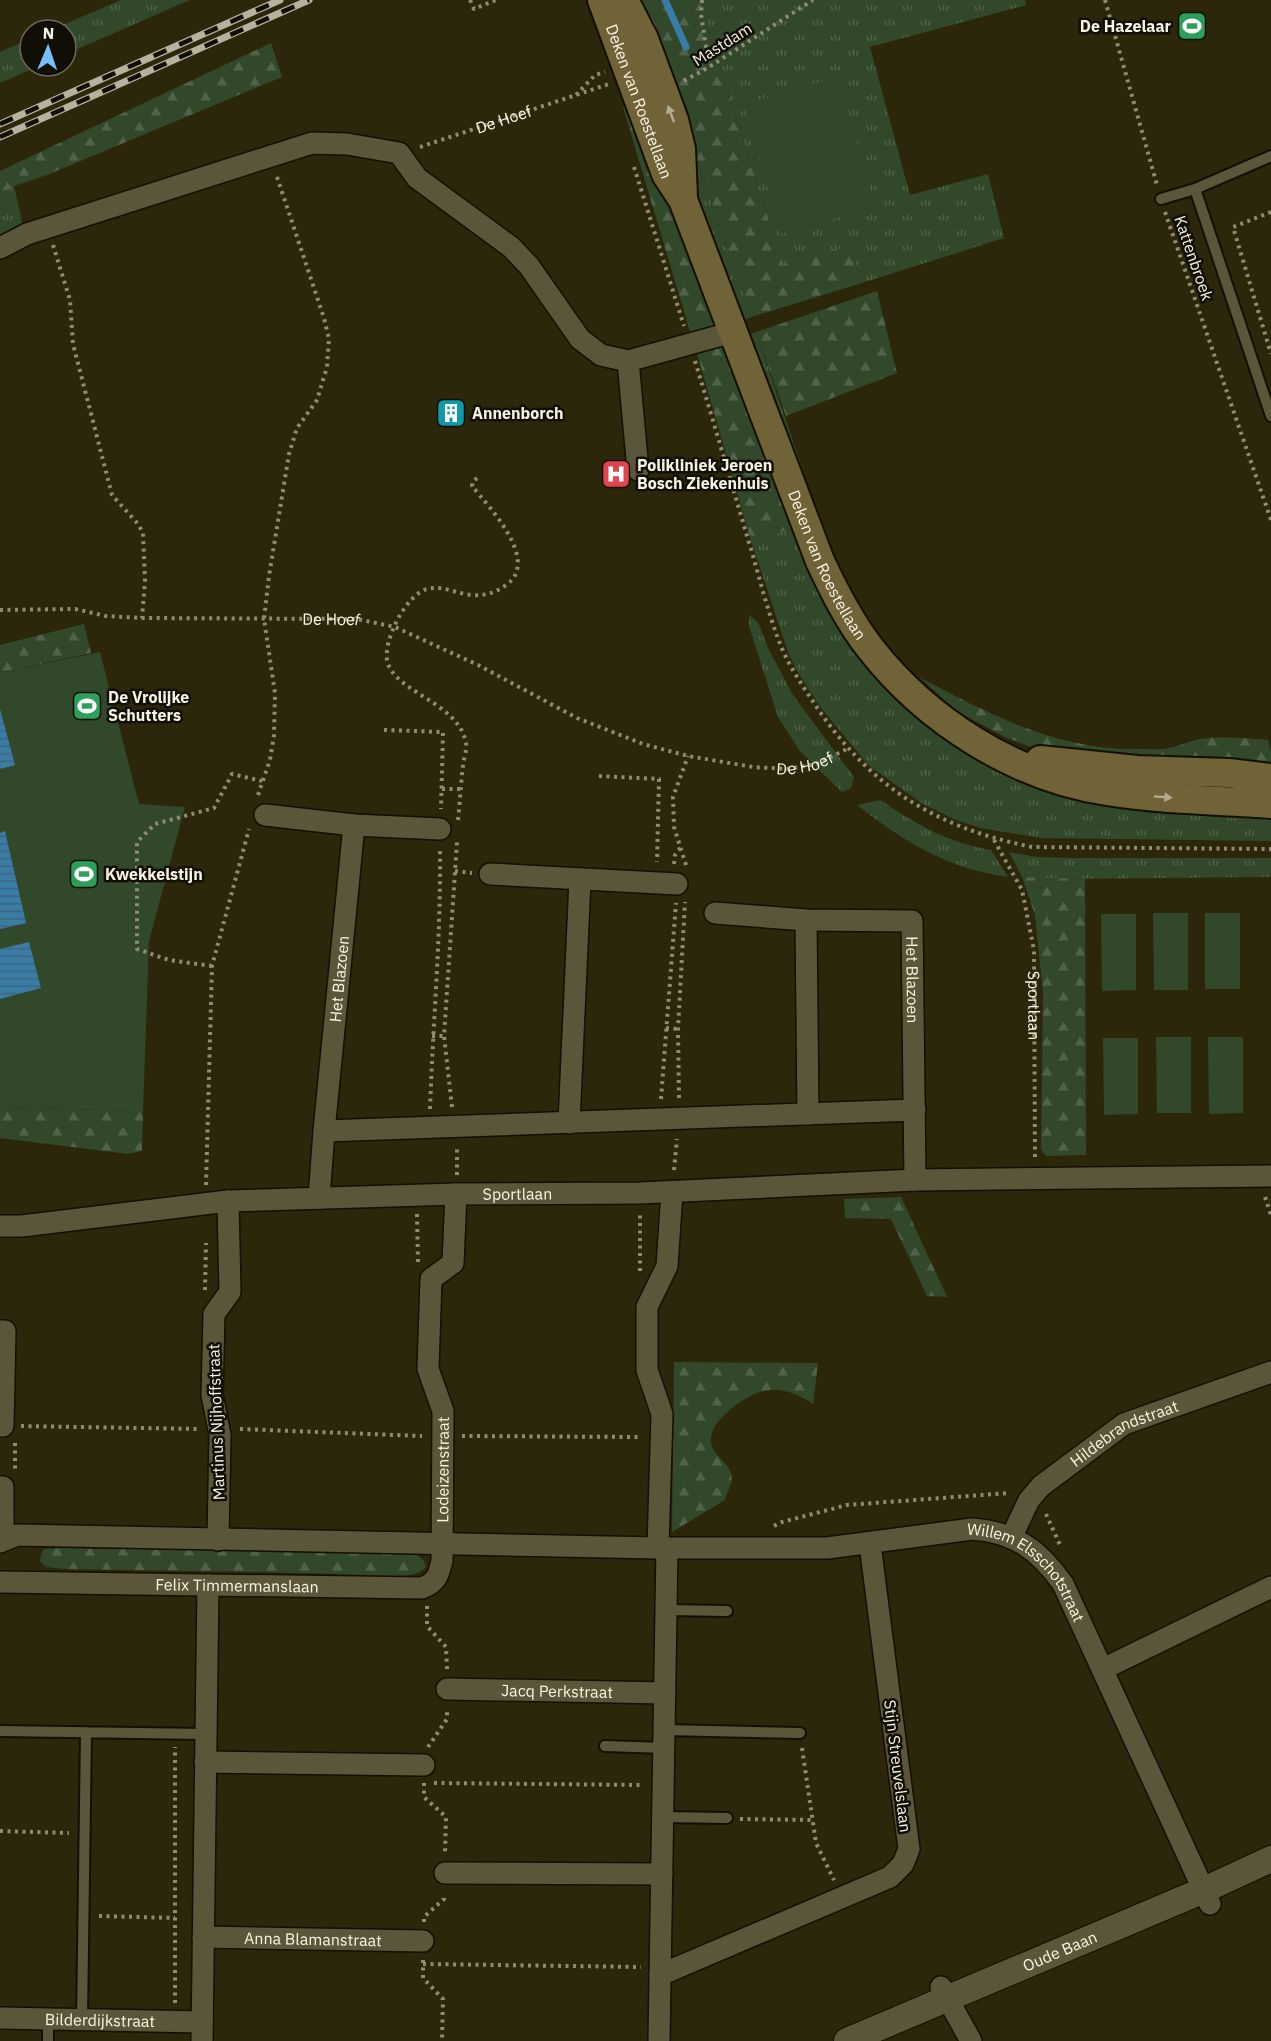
<svg xmlns="http://www.w3.org/2000/svg" width="1271" height="2041" viewBox="0 0 1271 2041" font-family="'IBM Plex Sans',sans-serif">
<style>
.grass{fill:url(#grass-tufts)}
.forest{fill:url(#forest-firs)}
.pitch{fill:#31482b}
.water{fill:url(#water-rules)}
.lines{fill:none;stroke-linecap:round;stroke-linejoin:round}
.stream{stroke:#397ca5;stroke-width:7}
.service-casing{stroke:#140f00;stroke-width:14}
.minor-casing{stroke:#140f00;stroke-width:24}
.tertiary-casing{stroke:#140f00;stroke-width:28}
.secondary-casing{stroke:#140f00;stroke-width:32}
.path{stroke:#908b75;stroke-width:4;stroke-dasharray:3 4.5;stroke-linecap:butt}
.service{stroke:#5b563a;stroke-width:10}
.minor{stroke:#5b563a;stroke-width:21}
.tertiary{stroke:#5b563a;stroke-width:26}
.secondary{stroke:#716338;stroke-width:28}
.rail-casing{stroke:#b6b29e;stroke-width:7}
.rail{stroke:#110f05;stroke-width:4.5;stroke-dasharray:14;stroke-linecap:butt}
.oneway{fill:#b4ac8e}
.labels{text-anchor:middle;dominant-baseline:central;stroke-width:5;stroke-linejoin:round;paint-order:stroke}
.poi-label{font-size:16px;font-weight:bold;fill:#f7f4e3;stroke:#110f05;text-anchor:start}
.street-label{font-size:16px;fill:#f7f4e3;stroke:#110f05}
</style>
<defs>
<pattern id="grass-tufts" width="24" height="20" patternUnits="userSpaceOnUse" patternTransform="scale(1.5)"><rect width="24" height="20" fill="#31482b"/><path d="M3 7l-1-3M5 7V3M7 7l1-3M15 17l-1-3M17 17v-4M19 17l1-3" fill="none" stroke="#50634a"/></pattern>
<pattern id="forest-firs" width="22" height="20" patternUnits="userSpaceOnUse" patternTransform="scale(1.5)"><rect width="22" height="20" fill="#31482b"/><path d="M5 1l3.5 6h-7zM16 11l3.5 6h-7z" fill="#50634a"/></pattern>
<pattern id="water-rules" width="6" height="5" patternUnits="userSpaceOnUse" patternTransform="scale(1.5)"><rect width="6" height="5" fill="#397ca5"/><path d="M0 2.5h6" fill="none" stroke="#416579"/></pattern>
</defs>
<rect width="100%" height="100%" fill="#2c260b"/>
<path class="grass" d="M121 0H190L66 54V30H51Z
M625 0H642L751 317 743 320Z
M699 0H1025L1026 5 870 47 910 195 988 174 1004 238 862 283 851 250 831 251 789 264H782Z
M30 39V66H39L0 83V52Z
M14 186 23 226 0 235V194Z
M756 332 826 539 749 335Z
M792 529C807 567 824 606 847 641 855 652 866 662 875 672 921 725 964 757 1030 784L1271 810V841L1041 838 981 828 956 820 923 804 869 766 821 708 800 676 789 655 751 541Z
M749 615 758 622 768 648 793 695 854 777 851 788 842 792 799 750 778 717 749 626Z
M880 800C918 825 946 842 991 850L1008 877C948 869 903 841 857 805Z
M1009 852 1037 857 1068 858H1271V877L1053 879 1022 877Z"/>
<path class="forest" d="M642 0H699L782 263 789 264C804 259 836 245 851 249L862 283 751 317Z
M271 43 282 77 47 175 14 186 0 194V171Z
M633 104 715 328 691 335 623 107Z
M877 291 897 373 786 416 756 332Z
M721 343 792 529 751 541 696 350Z
M84 624 91 653 0 673V645Z
M919 677C991 715 1058 751 1142 749 1152 749 1164 750 1174 747 1183 745 1191 740 1200 739 1223 736 1245 738 1268 740L1271 752V768L1164 761 1034 748 1007 738 958 712Z
M1022 877 1085 879 1086 1155 1046 1156 1041 1149 1043 992 1035 915Z
M0 1107 143 1111 142 1151 128 1154 0 1138Z
M901 1197 947 1297 927 1296 891 1219 845 1218 844 1199Z
M674 1362 818 1363 813 1404C782 1384 762 1385 732 1408 725 1414 715 1423 712 1433 706 1452 726 1459 731 1473 734 1483 727 1491 725 1500L672 1532Z
M64 1548 408 1553C418 1555 423 1556 426 1567 414 1581 383 1575 365 1575 265 1571 164 1571 64 1569L46 1567 40 1561 41 1554 44 1549Z"/>
<path class="pitch" d="M838 77 875 207 781 234 744 104Z
M100 652 139 804 185 807 149 941 143 1111 0 1107V673Z
M1153 913H1188V990H1154Z
M1205 913H1240V989H1205Z
M1101 914H1136V990L1102 991Z
M1156 1037H1191V1113H1157Z
M1208 1037H1243V1113L1209 1114Z
M1103 1038H1138V1114L1104 1115Z"/>
<path class="water" d="M0 709 15 765 0 769Z
M5 831 26 923 0 929V833Z
M29 942 41 988 0 999V949Z"/>
<g class="lines">
<path class="stream" d="M665 0 686 47"/>
<g class="service-casing">
<path id="service" d="M1195 189 1271 416
M1161 199 1195 189 1271 156
M666 1610 727 1611
M665 1730 800 1733
M0 1731 206 1734
M605 1746 664 1748
M663 1817 727 1818
M82 2020 86 1732
M48 2041V2019"/>
</g>
<g class="minor-casing">
<g id="minor">
<path d="M0 248 27 234 312 143 347 144 399 153 417 178 511 247 529 266 580 339 601 355 628 361 733 332"/>
<path d="M628 361 638 470"/>
<path d="M265 815 354 825 440 829"/>
<path d="M490 874 677 884"/>
<path id="s4" d="M715 913 806 920 912 921 915 1180"/>
<path d="M806 920 808 1114"/>
<path d="M569 1123 580 880"/>
<path d="M324 1131 915 1110"/>
<path id="s5" d="M319 1198 324 1131 354 825"/>
<path id="s6" d="M0 1226H22L228 1201 456 1194 640 1193 915 1180 1271 1176"/>
<path d="M0 1331H5L3 1426H0"/>
<path d="M0 1487H3V1540"/>
<path id="s7" d="M1011 1538 1029 1500 1041 1486 1124 1424 1271 1372"/>
<path d="M218 1540 220 1435 212 1395 214 1314 230 1292 228 1201"/>
<path id="s8" d="M0 1542 17 1535 658 1548H827L972 1529C1015 1532 1039 1550 1063 1584L1210 1904"/>
<path d="M658 1548 662 1414 647 1370V1307L667 1266 672 1192"/>
<path id="s9" d="M0 1582 422 1588C437 1582 438 1576 442 1561L443 1411 428 1369 431 1279 453 1263 456 1194"/>
<path d="M1103 1669 1271 1587"/>
<path id="s10" d="M447 1689 665 1693"/>
<path d="M205 1762 424 1765"/>
<path d="M445 1873 662 1874"/>
<path id="s11" d="M203 1937 423 1941"/>
<path d="M660 1975 890 1877 903 1864 909 1849 870 1544"/>
<path d="M941 1987 971 2041"/>
<path id="s12" d="M0 2018 202 2022"/>
<path d="M202 2041 208 1585"/>
<path d="M659 2041 667 1548"/>
</g>
</g>
<g class="tertiary-casing">
<g id="tertiary">
<path id="s13" d="M847 2041 1204 1890 1271 1859"/>
</g>
</g>
<g class="secondary-casing">
<g id="secondary">
<path id="s14" d="M602 0 666 174 683 200 820 561C834 591 849 621 870 648 927 721 1015 777 1107 791 1161 800 1217 800 1271 804"/>
<path d="M624 0 644 39 674 120 681 149 683 197"/>
<path d="M1040 760 1137 770 1229 773 1271 778"/>
</g>
</g>
<g class="path">
<path d="M470 0 474 9 496 0"/>
<path d="M702 0 701 14 709 67"/>
<path d="M1105 0 1157 185"/>
<path d="M684 81 709 67 813 0"/>
<path d="M576 95 595 75 605 72"/>
<path id="s1" d="M420 147 609 84"/>
<path d="M634 167 684 326"/>
<path d="M1165 212 1271 520"/>
<path d="M1271 212 1233 227 1271 354"/>
<path d="M53 245 70 300 73 344 112 495 138 524 143 533 145 581 142 618"/>
<path d="M695 361C713 420 730 478 747 536 758 571 766 607 779 641 786 661 800 682 812 700 867 785 933 827 1032 847L1271 849"/>
<path id="s2" d="M0 610 75 609 106 616 142 618 357 619 395 627 478 665 577 718 643 744 688 756 753 767 787 769 816 764 847 749"/>
<path d="M384 730 443 732 441 809"/>
<path d="M599 776 659 779 657 862"/>
<path d="M442 789H461"/>
<path d="M258 795 270 760 274 735 275 693 264 619 269 576 289 454 297 428 317 400 327 367 329 339 324 318 276 174"/>
<path d="M458 820C460 801 461 783 463 765 464 758 467 750 466 743 458 698 381 691 387 651 389 631 407 595 427 589 443 585 457 594 472 595 485 596 495 593 506 585 541 561 489 507 472 486L473 481 480 476"/>
<path id="s3" d="M994 840 1022 890 1034 950 1035 1160"/>
<path d="M674 864 675 855 681 847"/>
<path d="M686 865 674 827 673 797 688 756"/>
<path d="M455 871 472 873"/>
<path d="M212 966 169 960 137 949V842L155 824 214 808 232 774 262 781"/>
<path d="M666 1028 678 1029"/>
<path d="M432 1036H444"/>
<path d="M679 1098 678 1029 685 902"/>
<path d="M661 1099 676 903"/>
<path d="M452 1107 444 1036 457 842"/>
<path d="M430 1109C433 1022 441 936 440 850"/>
<path d="M674 1170 677 1139"/>
<path d="M457 1175V1147"/>
<path d="M206 1185 212 966 249 829"/>
<path d="M1265 1197 1271 1215"/>
<path d="M417 1214 418 1264"/>
<path d="M640 1271V1213"/>
<path d="M205 1290 206 1243"/>
<path d="M21 1426 200 1429"/>
<path d="M240 1429 422 1436"/>
<path d="M462 1436 641 1437"/>
<path d="M15 1443V1472"/>
<path d="M1046 1514 1060 1545"/>
<path d="M774 1526 782 1522 847 1505 1009 1493"/>
<path d="M427 1606V1626L446 1647 447 1669"/>
<path d="M428 1747 447 1719V1709"/>
<path d="M802 1748 816 1843 834 1880"/>
<path d="M424 1783V1797L446 1817 445 1853"/>
<path d="M434 1783 642 1785"/>
<path d="M740 1819 813 1820"/>
<path d="M0 1831 69 1833"/>
<path d="M99 1916 175 1918"/>
<path d="M424 1922V1917L444 1899V1894"/>
<path d="M423 1960V1978L443 1999 442 2041"/>
<path d="M423 1964 641 1967"/>
<path d="M175 2003V1747"/>
</g>
<use href="#service" class="service"/>
<use href="#minor" class="minor"/>
<use href="#tertiary" class="tertiary"/>
<use href="#secondary" class="secondary"/>
<g class="rail-casing">
<path id="rail" d="M0 124 280 0
M0 137 309 0"/>
</g>
<use href="#rail" class="rail"/>
</g>
<defs><path id="oneway-solid" d="M-6-.8H1V-3.2L6.5 0L1 3.2V.8H-6Z" transform="scale(1.5)"/></defs>
<g class="oneway">
<use href="#oneway-solid" transform="translate(671 114) rotate(-110)"/>
<use href="#oneway-solid" transform="translate(1163 797) rotate(4)"/>
</g>
<defs>
<g id="stadium-square" transform="scale(1.5)"><rect x="-9" y="-9" width="18" height="18" rx="4" fill="#2e9e5b" stroke="#110f05"/><path d="M0-5a6.5 5 0 1 0 0 10a6.5 5 0 1 0 0-10ZM-3.5-1.8h7v3.6h-7Z" fill="#fff"/></g>
<g id="building-square" transform="scale(1.5)"><rect x="-9" y="-9" width="18" height="18" rx="4" fill="#0f9aa8" stroke="#110f05"/><path d="M-4-6H4V6H1V3H-1V6H-4ZM-2.5-4.3h1.7v1.8h-1.7ZM.8-4.3h1.7v1.8H.8ZM-2.5-1h1.7V.8h-1.7ZM.8-1h1.7V.8H.8Z" fill="#fff"/></g>
<g id="hospital-square" transform="scale(1.5)"><rect x="-9" y="-9" width="18" height="18" rx="4" fill="#e0444e" stroke="#110f05"/><path d="M-5-5h3v3.5h4V-5h3V5h-3V1.5h-4V5h-3Z" fill="#fff"/></g>
</defs>
<g fill-rule="evenodd">
<use href="#stadium-square" x="1192" y="26"/>
<use href="#building-square" x="451" y="413"/>
<use href="#hospital-square" x="616" y="474"/>
<use href="#stadium-square" x="87" y="706"/>
<use href="#stadium-square" x="84" y="874"/>
</g>
<g class="labels">
<g class="poi-label">
<text x="1171" y="26" text-anchor="end">De Hazelaar</text>
<text x="472" y="413">Annenborch</text>
<text x="637" y="465">Polikliniek Jeroen<tspan x="637" dy="18">Bosch Ziekenhuis</tspan></text>
<text x="108" y="697">De Vrolijke<tspan x="108" dy="18">Schutters</tspan></text>
<text x="105" y="874">Kwekkelstijn</text>
</g>
<g class="street-label">
<text transform="translate(722 44) rotate(-32)">Mastdam</text>
<text stroke="none"><textPath href="#s14" startOffset="108">Deken van Roestellaan</textPath></text>
<text stroke="none"><textPath href="#s1" startOffset="88">De Hoef</textPath></text>
<text transform="translate(1194 258) rotate(71)">Kattenbroek</text>
<text stroke="none"><textPath href="#s14" startOffset="609">Deken van Roestellaan</textPath></text>
<text stroke="none"><textPath href="#s2" startOffset="332">De Hoef</textPath></text>
<text stroke="none"><textPath href="#s2" startOffset="836">De Hoef</textPath></text>
<text stroke="none"><textPath href="#s5" startOffset="220">Het Blazoen</textPath></text>
<text stroke="none"><textPath href="#s4" startOffset="256">Het Blazoen</textPath></text>
<text stroke="none"><textPath href="#s3" startOffset="174">Sportlaan</textPath></text>
<text stroke="none"><textPath href="#s6" startOffset="519">Sportlaan</textPath></text>
<text transform="translate(216 1422) rotate(-92)">Martinus Nijhoffstraat</text>
<text stroke="none"><textPath href="#s7" startOffset="160">Hildebrandstraat</textPath></text>
<text stroke="none"><textPath href="#s9" startOffset="549">Lodeizenstraat</textPath></text>
<text stroke="none"><textPath href="#s8" startOffset="1048">Willem Elsschotstraat</textPath></text>
<text stroke="none"><textPath href="#s9" startOffset="237">Felix Timmermanslaan</textPath></text>
<text stroke="none"><textPath href="#s10" startOffset="110">Jacq Perkstraat</textPath></text>
<text transform="translate(898 1766) rotate(83)">Stijn Streuvelslaan</text>
<text stroke="none"><textPath href="#s11" startOffset="110">Anna Blamanstraat</textPath></text>
<text stroke="none"><textPath href="#s13" startOffset="231">Oude Baan</textPath></text>
<text stroke="none"><textPath href="#s12" startOffset="100">Bilderdijkstraat</textPath></text>
</g>
</g>
<g transform="translate(48 48) rotate(2)"><circle r="28" fill="#110f05" stroke="#6d6b5e" stroke-width="1.5"/>
<path d="M0-4.5L10 22L0 15L-10 22Z" fill="#78bff7"/>
<text y="-9" font-size="16" font-weight="bold" text-anchor="middle" fill="#f7f4e3">N</text>
</g>
</svg>
